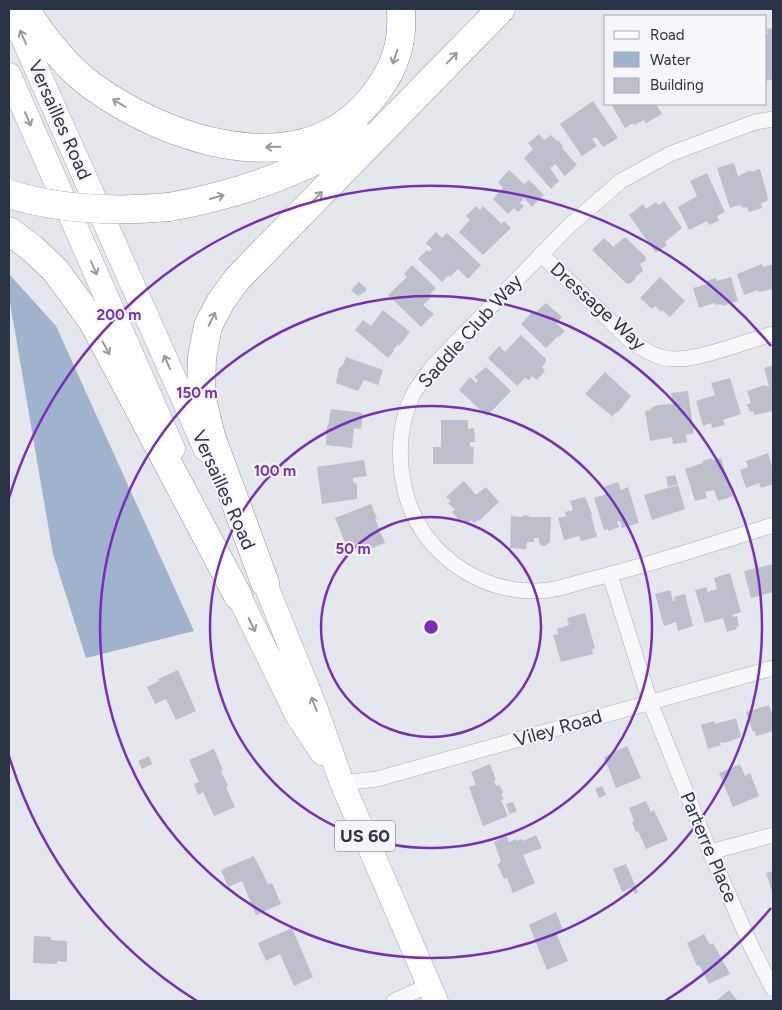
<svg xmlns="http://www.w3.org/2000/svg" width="782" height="1010" viewBox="0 0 782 1010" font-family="Figtree,sans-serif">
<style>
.water{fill:#9fb4cc}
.building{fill:#bbc0ca}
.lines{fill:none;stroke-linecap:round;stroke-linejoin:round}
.minor-casing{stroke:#a9aeb7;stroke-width:16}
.primary-casing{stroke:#a3abb8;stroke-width:25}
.motorway-casing{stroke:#8b94a3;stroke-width:29}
.minor{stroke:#f7f8fa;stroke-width:15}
.primary{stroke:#fff;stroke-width:24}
.motorway{stroke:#fff;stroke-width:28}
.motorway-bridge-casing{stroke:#8b94a3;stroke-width:29;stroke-linecap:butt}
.motorway-bridge{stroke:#fff;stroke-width:28}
.oneway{stroke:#959aa2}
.ring{fill:none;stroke:#7b2cbf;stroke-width:2.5}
.labels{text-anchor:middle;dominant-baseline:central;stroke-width:4;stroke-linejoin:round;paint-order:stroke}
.shield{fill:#f4f6f9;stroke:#676e7b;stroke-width:1}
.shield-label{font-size:18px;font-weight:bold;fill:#2b3445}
.street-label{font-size:19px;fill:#2b3445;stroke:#f4f6f9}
.centre{fill:#7b2cbf;stroke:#f4f6f9;stroke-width:2.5}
.ring-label{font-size:15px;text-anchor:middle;font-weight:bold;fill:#7b2cbf;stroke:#f4f6f9;stroke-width:4;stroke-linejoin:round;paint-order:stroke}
</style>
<rect width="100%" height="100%" fill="#e4e7ec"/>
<path class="water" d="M9 274 56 326 194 631 86 658 53 554 9 297Z"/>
<path class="building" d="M773 28V79L766 81V34L768 33 766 29Z
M593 101 618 138 603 147 596 137 592 139 597 146 582 156 560 124Z
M616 104H656L662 114 646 123 644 120 634 125 633 123 625 128 612 106Z
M539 134 544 140 551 135 557 141 558 140 563 146 562 148 577 165 565 176 555 164 550 168 559 181 551 189 524 158 533 149 528 143Z
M734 163 738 176 751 170V172L760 169 768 198 767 201 761 203 762 208 749 212 747 207 743 208 740 205 730 208 717 168Z
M509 170 524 184 529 180 544 195 532 207 524 198 520 203 524 206 518 212 514 208 508 214 493 199 503 188 498 182Z
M707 173 725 212 717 216 719 221 709 225 707 221 689 230 678 207 697 196 690 181Z
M664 201 682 228 665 242 667 245 656 253 629 215 643 204 646 209 656 202 659 205Z
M476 206 480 210 483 206 502 224 504 221 511 228 483 255 459 232 470 220 466 216Z
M436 232 442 238 447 233 481 265 468 279 458 269 450 277 449 275 442 282 418 259 427 250 429 252 432 249 426 243Z
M625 237 646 257 645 261 640 264 643 271 635 277 636 278 631 283 627 284 592 250 604 238 615 248 614 246Z
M762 264 763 267 773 264V289L759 292 758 290 744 295 737 274Z
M412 265 436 288 430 294 433 296 423 305 434 314 421 327 388 295 407 277 404 274Z
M660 277 685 301 670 317 662 310 661 312 655 306 652 309 640 298Z
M731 277 738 301 722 306 721 304 716 305 714 303 699 308 693 288 707 284 706 281 716 278 717 281Z
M359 282 366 288V291L358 296 351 290Z
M546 303 562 317 556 323 565 331 559 337 558 336 546 348 521 324 532 312 534 314Z
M383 310 410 332 399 346 398 344 393 350 394 351 388 358 355 330 363 320 371 326Z
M521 335 546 359V362L542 367 545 371 537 380 532 376 529 380 525 378 517 386 488 358 499 346 505 352Z
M346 357 383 370 378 385 364 380 358 391 336 383 339 368 343 365Z
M773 365V411L754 415 753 411 750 412 747 404 751 403 747 391 765 385 766 387 769 386 764 368Z
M486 367 511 391 487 416 459 390 470 377 476 383 478 380 474 377Z
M605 372 631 396 618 412 614 414 613 417 585 394Z
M730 378 741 414 723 420 725 425 712 428 711 423 703 426 696 401 715 395 711 383Z
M688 391 694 433 686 435 687 442 673 444 672 437 650 441 645 411 651 410V408L658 405 673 404 671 393Z
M331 409 363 413 361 429 354 428 352 448 326 445 327 426H328Z
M441 420H468V429L474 428 475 442H470V447H474L473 464H433V447H441Z
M768 453 773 470V484L761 488 759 483 746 488 740 470 748 467 746 461Z
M712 458 713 460 721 458 733 496 718 501 714 490 705 492 707 498 695 501 685 469 703 463 702 461Z
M364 460 367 476 353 478V482L357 484V499L322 504 317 467Z
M675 475 678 484 668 487 666 477Z
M464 481 476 495 486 487 499 502 479 521 478 520 474 523 471 520 467 524 462 519 460 521 452 512 455 510 448 503 451 501 446 497Z
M618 482 621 490 628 487 639 523 622 528 620 521H617L619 527 608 531V529L604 530 594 498 607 494 604 487Z
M678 485 685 509 652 520 644 495Z
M585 497 592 514 591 515 597 537 581 541 579 536 564 540 558 518 566 516 565 512 573 510 570 501Z
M371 504 377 519H375L385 543 360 553 357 543 347 547 335 518Z
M524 515 532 517H551L550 542 545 546H541L539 542V538H534V542H527L526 549 510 548 511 516 522 517Z
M773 564V592L751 598 744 571Z
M730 573 741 612 732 615 733 617 737 616 739 626 736 627 737 629 727 632 723 618 705 623 695 590 706 587 708 592 717 589 714 578Z
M670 590 673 601H675L674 597 685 594 693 626 678 631 676 622 664 626 655 594Z
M585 613 595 648 592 649 593 654 561 662 553 635 558 634 557 629 569 625 567 618Z
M178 670 196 711 176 720 166 699 155 704 147 687 159 681 158 679Z
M769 705 772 713H773V731L756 736 755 731 753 732 746 712Z
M736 718 741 737 725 743 720 742 721 745 708 749 701 725 714 721 715 724Z
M627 746 641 778 616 788 604 757Z
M214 749 223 770 221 771 228 786 226 787 235 807 214 816 203 792 198 795 194 784 199 782 189 760Z
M149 756 152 764 142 769 138 761Z
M490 764 496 780 494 781 496 786 499 785 502 790 503 793 501 794 504 799 501 800 508 816 483 826 469 787 476 785 471 772Z
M740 764 745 776 750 773 759 796 733 807 719 773Z
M602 786 606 795 599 798 595 789Z
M646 801 651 812 654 810 668 840 646 849 638 831 636 832 632 822 634 821 629 808Z
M513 802 517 811 510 814 506 804Z
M536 835 542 848 523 855 535 883 513 893 507 878 504 879 497 864 501 862 494 842 507 836 509 842 516 839V841L522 839 523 841Z
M254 856 268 884 272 883 281 904 256 915 242 881 228 887 221 870Z
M626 864 638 892 635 894 632 887 622 892 613 869Z
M773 871V894L766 873Z
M556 912 563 930 556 933 568 961 547 970 529 925Z
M292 928 313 977 294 986 280 954 266 961 258 943Z
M704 934 710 945 713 943 730 974 709 984 699 965 697 966 687 943Z
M34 936 51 937V940L67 941V962L57 961V964L33 963Z
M729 990 738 1001H716Z"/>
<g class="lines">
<g class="minor-casing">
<path id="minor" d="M773 119 755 122 670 154 621 181 569 226 433 366C425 377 415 388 410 401 397 432 398 470 408 501 426 554 477 590 532 591 551 592 570 585 588 580 651 565 712 544 773 525
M541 254 631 341C641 348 650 354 661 357 689 366 744 341 773 334
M610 575 650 702 710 852 751 946 773 989
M342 783 377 779 773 668
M710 852 773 835
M394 1001 429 985"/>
</g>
<g class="primary-casing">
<path id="primary" d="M10 9 206 450
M9 75 173 449
M258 566 315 707 342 783 436 1001
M231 580 297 715 322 753"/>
</g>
<g class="motorway-casing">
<path id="motorway" d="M25 9C43 37 65 66 92 86 164 138 290 183 363 108 381 89 396 65 400 39 402 29 401 19 401 9
M169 207C237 195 302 172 360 136
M9 231 33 249 56 271 93 322 238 596
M265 583 211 436 201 395 202 357 208 326 221 301 238 278 501 9"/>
</g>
<use href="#minor" class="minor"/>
<use href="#primary" class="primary"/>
<use href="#motorway" class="motorway"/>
<g class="motorway-bridge-casing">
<path id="motorway-bridge" d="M9 194C61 210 116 212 169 207"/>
</g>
<use href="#motorway-bridge" class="motorway-bridge"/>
</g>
<defs><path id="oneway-shaft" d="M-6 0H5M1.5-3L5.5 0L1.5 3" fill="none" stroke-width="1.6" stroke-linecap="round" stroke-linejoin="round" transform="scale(1.25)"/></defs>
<g class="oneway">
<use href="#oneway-shaft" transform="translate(23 37) rotate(-114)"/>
<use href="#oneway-shaft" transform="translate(395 57) rotate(108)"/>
<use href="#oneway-shaft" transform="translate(452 58) rotate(-46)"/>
<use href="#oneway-shaft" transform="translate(119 103) rotate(-149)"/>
<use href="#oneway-shaft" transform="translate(28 119) rotate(66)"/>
<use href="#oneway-shaft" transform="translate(273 147) rotate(179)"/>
<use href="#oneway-shaft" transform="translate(217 197) rotate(-16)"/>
<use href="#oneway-shaft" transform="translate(317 197) rotate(-46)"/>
<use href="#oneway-shaft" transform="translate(94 268) rotate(66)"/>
<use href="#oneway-shaft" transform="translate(212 319) rotate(-64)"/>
<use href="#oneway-shaft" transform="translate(106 348) rotate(62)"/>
<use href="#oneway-shaft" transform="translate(167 362) rotate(-114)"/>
<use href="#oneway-shaft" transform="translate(252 625) rotate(64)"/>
<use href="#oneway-shaft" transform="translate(314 704) rotate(-111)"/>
</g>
<g class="ring">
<circle cx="431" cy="627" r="110"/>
<circle cx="431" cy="627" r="221"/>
<circle cx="431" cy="627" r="331"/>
<path d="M771 908A441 441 0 0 1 665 1001M197 1001A441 441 0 0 1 9 756M9 498A441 441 0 0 1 771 346"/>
</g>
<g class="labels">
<rect class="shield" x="335" y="820.5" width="60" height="31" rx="4"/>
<g class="shield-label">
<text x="365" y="836">US 60</text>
</g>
<g class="street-label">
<text transform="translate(60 120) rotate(66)">Versailles Road</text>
<text transform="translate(598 306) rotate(42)">Dressage Way</text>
<text transform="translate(470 331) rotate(-48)">Saddle Club Way</text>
<text transform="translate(224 490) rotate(66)">Versailles Road</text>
<text transform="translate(558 728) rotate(-16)">Viley Road</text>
<text transform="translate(709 847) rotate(67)">Parterre Place</text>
</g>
</g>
<circle cx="431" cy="627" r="8" class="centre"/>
<g class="ring-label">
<text x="119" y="320">200 m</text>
<text x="197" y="398">150 m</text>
<text x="275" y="476">100 m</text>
<text x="353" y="554">50 m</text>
</g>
<rect width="782" height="1010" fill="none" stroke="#2b3445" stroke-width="20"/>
<rect x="604" y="15" width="162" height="90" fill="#f4f6f9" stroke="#a4a8b1"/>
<rect x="614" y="31" width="25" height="8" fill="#ffffff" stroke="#a4a8b1"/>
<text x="650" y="40" font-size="15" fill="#2b3445">Road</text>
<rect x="614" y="52" width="25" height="15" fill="#9fb4cc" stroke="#a4a8b1"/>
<text x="650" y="65" font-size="15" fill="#2b3445">Water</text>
<rect x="614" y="78" width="25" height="15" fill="#bbc0ca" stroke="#a4a8b1"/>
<text x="650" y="90" font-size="15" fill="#2b3445">Building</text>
</svg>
